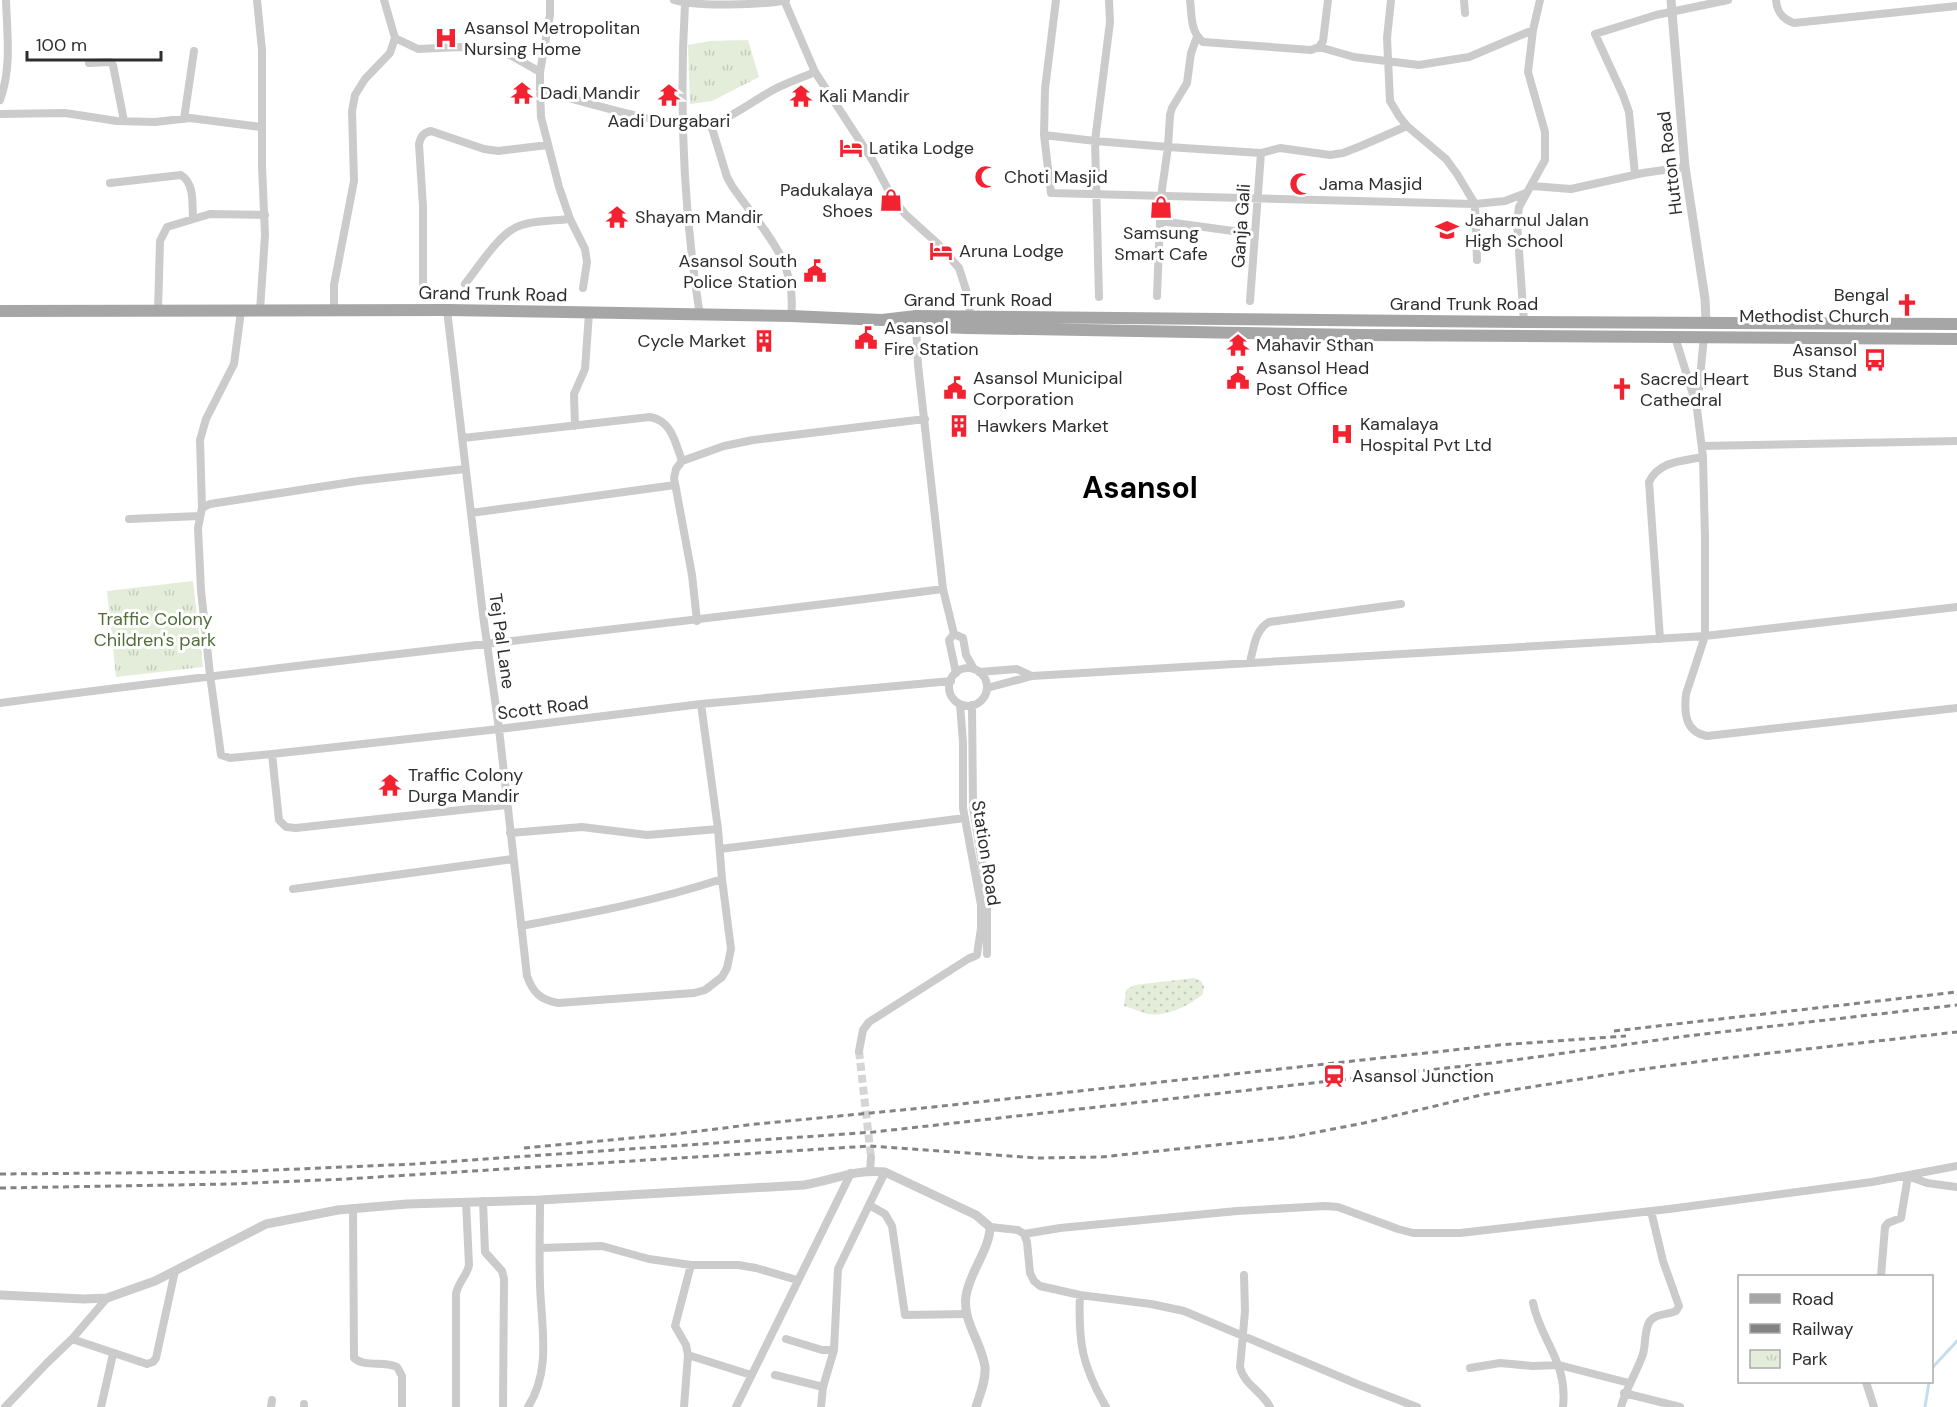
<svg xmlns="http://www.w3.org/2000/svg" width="1957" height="1407" viewBox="0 0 1957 1407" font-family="'DM Sans',sans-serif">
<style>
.park{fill:url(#park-tufts)}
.garden{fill:url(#garden-dots)}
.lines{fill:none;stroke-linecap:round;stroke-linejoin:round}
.stream{stroke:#c5deee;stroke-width:3}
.minor-tunnel{stroke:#d5d5d5;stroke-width:8;stroke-dasharray:8 4;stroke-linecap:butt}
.minor{stroke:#cbcbcb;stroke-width:8}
.tertiary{stroke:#cbcbcb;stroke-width:9}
.primary{stroke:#a6a6a6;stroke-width:12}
.rail{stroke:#838383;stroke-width:3;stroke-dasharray:6 4.5;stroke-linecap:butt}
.labels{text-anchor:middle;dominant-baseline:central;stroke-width:6;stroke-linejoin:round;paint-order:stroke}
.poi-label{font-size:18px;fill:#2e2e2e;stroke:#fff;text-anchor:start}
.street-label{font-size:18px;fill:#2e2e2e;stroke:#fff}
.park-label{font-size:18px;fill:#516d38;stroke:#fff}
.town-label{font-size:30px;font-weight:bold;fill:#000;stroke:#fff}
</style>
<defs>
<pattern id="park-tufts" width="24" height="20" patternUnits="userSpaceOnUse" patternTransform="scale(1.5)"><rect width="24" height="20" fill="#e4edda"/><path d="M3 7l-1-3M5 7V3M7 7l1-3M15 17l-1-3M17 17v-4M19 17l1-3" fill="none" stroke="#c4ccbb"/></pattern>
<pattern id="garden-dots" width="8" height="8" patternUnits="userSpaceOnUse" patternTransform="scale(1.5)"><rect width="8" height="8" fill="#e4edda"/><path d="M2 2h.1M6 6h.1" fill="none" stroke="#c4ccbb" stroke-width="1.8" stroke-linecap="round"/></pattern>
</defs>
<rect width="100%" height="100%" fill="#fff"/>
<path class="park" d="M748 40 759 77 712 101 690 104 688 45 710 41Z
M193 581 203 667 116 677 107 591Z"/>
<path class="garden" d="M1194 978 1201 981 1204 986 1203 994C1189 1006 1166 1017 1148 1014 1140 1012 1132 1008 1124 1006L1126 990 1135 985Z"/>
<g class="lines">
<path class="stream" d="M1932 1368 1957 1341
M1925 1407 1929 1382"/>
<path class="minor-tunnel" d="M859 1051 871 1157"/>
<path class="minor" d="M257 0 262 50V166L265 235 260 311
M384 0 395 38 418 49 460 47 494 49 512 56 540 72V90C572 98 686 134 713 124 734 116 753 101 773 90 786 83 801 78 815 72
M674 0C695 7 764 5 786 0
M784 0 815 72 873 161 893 199 906 215 937 243 959 268 969 299 970 318
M1056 0 1045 89 1044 135 1051 193 1475 204 1505 201 1526 193
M1190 0C1192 15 1190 32 1203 42L1311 50 1319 47 1323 41 1328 0
M1391 0 1387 38 1390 101 1399 116 1407 126 1446 159 1457 174 1475 204 1477 260
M1464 0 1465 13
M1776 0C1777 12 1782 19 1794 23L1957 6
M685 4C679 107 684 214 700 316
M1319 47 1354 57 1419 65 1469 57 1533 30
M89 63 110 62 113 65 124 121
M540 72 550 15V0
M540 90 541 117 559 187 570 219 585 249 587 262 583 288
M0 100C12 68 7 33 6 0
M0 114 65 113 117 121 155 122 190 118 261 127
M184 119 194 51
M711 125 727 177 732 186C761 229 798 259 791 316
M1044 135 1095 141 1168 147 1261 153 1280 148 1330 155 1343 153 1361 146 1407 126
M1635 175 1629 112 1623 95 1595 34 1656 15 1728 0
M110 183 181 175C195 184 192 204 193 219
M1532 186 1571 189 1643 173 1685 167
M1160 221 1255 234
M423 284V207L419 144C421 136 423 133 431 131L484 149 498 151 548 145
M465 284C478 268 499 233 519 226 534 220 554 221 570 219
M1157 296 1161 196 1168 147 1170 115 1172 108 1187 83 1191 53 1197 37
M1099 297 1095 141 1110 22 1109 0
M1250 301 1261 153
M447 310 483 615 499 729 527 976C533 993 541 1000 558 1003L694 993 705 990 722 977 727 968 731 949 722 879 718 829 701 704
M158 311 160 241 167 227 210 214 265 215
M334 311V285L354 181 352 111 355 95 365 79 390 53 395 38
M1524 322 1517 223 1519 207 1545 160V132L1528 72 1533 30 1540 0
M916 324 918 365 943 589 954 634
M1704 336 1697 409 1703 457 1705 538V636L1686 694C1684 713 1685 732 1707 736L1957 708
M1675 337 1696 404
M575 426 574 394 585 369 589 313
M463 438 650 417C672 421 675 442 682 461
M1702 446 1957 441
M465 469 358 481 210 504 202 508 198 528 201 590 210 675 221 755 230 758 272 754 499 729 701 704 951 681
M202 508 200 440 206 419 234 364 241 311
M471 513 675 485
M129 519 199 516
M697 621 692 575 674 478 676 469 682 461 724 446 753 440 925 419
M1660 639 1649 482C1659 461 1682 461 1703 457
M1250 662C1254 647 1255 630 1269 622L1401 604
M949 687a19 19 0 1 1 38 0a19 19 0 1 1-38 0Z
M979 672 1017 669 1032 676 987 688
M956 673 949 640 954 634 963 638 966 655 974 669
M1032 676 1705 636 1957 607
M0 703C314 661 629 630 943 589
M972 705 973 807 987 896V954
M272 754 279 820 286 827 296 828 506 805
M510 833 582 827 647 835 718 829
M720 849 965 818
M293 889 513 859
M521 926C591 913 655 901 722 879
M859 1051 863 1030 869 1022 968 959 977 955 981 928V905L963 808V743L960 704
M870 1171 871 1157
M483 1201 485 1252 502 1271 504 1279 503 1407
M869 1205 885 1214 892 1226 905 1315 967 1314
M353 1208 354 1358C365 1368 384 1360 397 1367L402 1376V1407
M990 1227 1018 1230 1024 1234 1027 1242 1030 1273 1034 1281 1040 1286 1080 1295 1151 1304 1184 1311 1357 1384 1417 1407
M1024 1234 1060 1228 1237 1211 1325 1206 1338 1207 1398 1229 1413 1233H1460L1669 1209 1872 1182 1957 1166
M540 1248 602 1246 649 1259 691 1265H738L756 1268 797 1280
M1244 1275 1245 1311 1240 1367C1244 1385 1262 1391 1270 1407
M1881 1276 1885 1227 1888 1223 1901 1218 1908 1176 1927 1183 1957 1187
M1080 1295C1078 1343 1082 1365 1106 1407
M1533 1303C1541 1342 1568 1361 1563 1407
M72 1339 147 1364 153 1362 156 1358 175 1271
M786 1339 822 1350H834
M688 1355 751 1375
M1470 1368 1500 1363 1533 1366 1559 1365 1629 1383
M775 1375 823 1387
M1866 1382 1874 1407
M1624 1393 1680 1407
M5 1407 47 1363 72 1339 107 1298
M101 1407 113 1354
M271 1407 272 1400
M304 1407V1404
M456 1407V1294C458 1282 467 1276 469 1265L466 1202
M528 1407C552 1369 541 1326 540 1284 539 1256 540 1228 540 1200
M684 1407 688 1355 686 1345 675 1326 691 1265
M736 1407 851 1173
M821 1407 823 1387 834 1350 838 1269 885 1172
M1621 1407C1626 1388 1637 1372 1643 1354 1646 1344 1644 1329 1650 1321 1656 1313 1668 1315 1676 1311L1679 1306 1663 1261 1651 1211"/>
<path class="tertiary" d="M1671 0 1685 167 1705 299 1706 322
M0 1295 84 1299 107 1298 155 1281 266 1224 338 1210 407 1204 540 1200 804 1185C835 1180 853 1169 885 1172L976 1215 990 1227C990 1249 969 1273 966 1296 962 1321 982 1343 985 1367 986 1381 980 1394 976 1407"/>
<path class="primary" d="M0 311 447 310 791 316 882 320 916 316 1524 322 1957 324
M897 323 915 326 967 328 1360 335 1957 339"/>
<path class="rail" d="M1614 1031 1957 992
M524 1148 675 1134 756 1124 933 1107 1499 1045 1626 1036
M0 1174 228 1172 414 1164 874 1132 1500 1062 1687 1036 1957 1005
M0 1188 229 1184 346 1179 870 1146 1037 1158 1101 1157 1292 1137 1364 1123 1481 1095 1637 1070 1718 1059 1957 1032"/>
</g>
<defs>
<g id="hospital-bare" transform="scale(1.8)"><path d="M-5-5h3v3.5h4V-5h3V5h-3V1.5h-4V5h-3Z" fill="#f32231" stroke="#fff" stroke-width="2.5" paint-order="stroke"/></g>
<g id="temple-bare" transform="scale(1.8)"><path d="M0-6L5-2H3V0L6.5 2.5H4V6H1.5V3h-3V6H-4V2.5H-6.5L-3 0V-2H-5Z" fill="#f32231" stroke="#fff" stroke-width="2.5" paint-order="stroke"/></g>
<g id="hotel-bare" transform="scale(1.8)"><path d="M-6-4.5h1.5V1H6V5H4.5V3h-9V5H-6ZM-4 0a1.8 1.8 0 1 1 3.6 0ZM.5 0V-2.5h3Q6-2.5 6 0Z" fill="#f32231" stroke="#fff" stroke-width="2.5" paint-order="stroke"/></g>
<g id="mosque-bare" transform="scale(1.8)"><path d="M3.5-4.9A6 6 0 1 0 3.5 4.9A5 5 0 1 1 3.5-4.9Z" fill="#f32231" stroke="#fff" stroke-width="2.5" paint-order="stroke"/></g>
<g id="shop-bare" transform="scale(1.8)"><path d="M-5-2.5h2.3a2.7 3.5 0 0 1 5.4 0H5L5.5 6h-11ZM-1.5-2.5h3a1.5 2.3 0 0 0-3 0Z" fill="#f32231" stroke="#fff" stroke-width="2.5" paint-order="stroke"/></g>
<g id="school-bare" transform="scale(1.8)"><path d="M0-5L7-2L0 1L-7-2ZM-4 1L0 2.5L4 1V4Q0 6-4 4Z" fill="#f32231" stroke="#fff" stroke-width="2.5" paint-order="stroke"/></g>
<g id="civic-bare" transform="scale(1.8)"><path d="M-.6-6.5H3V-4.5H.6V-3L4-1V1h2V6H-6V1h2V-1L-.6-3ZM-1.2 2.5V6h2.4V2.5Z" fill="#f32231" stroke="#fff" stroke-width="2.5" paint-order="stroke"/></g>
<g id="church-bare" transform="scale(1.8)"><path d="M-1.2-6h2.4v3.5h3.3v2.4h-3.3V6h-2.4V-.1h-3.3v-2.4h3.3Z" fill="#f32231" stroke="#fff" stroke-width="2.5" paint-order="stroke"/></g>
<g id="building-bare" transform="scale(1.8)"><path d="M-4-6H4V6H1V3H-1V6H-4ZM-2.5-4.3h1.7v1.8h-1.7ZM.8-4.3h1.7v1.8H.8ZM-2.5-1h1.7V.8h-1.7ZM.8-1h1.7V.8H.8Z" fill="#f32231" stroke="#fff" stroke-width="2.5" paint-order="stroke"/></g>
<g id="bus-bare" transform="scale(1.8)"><path d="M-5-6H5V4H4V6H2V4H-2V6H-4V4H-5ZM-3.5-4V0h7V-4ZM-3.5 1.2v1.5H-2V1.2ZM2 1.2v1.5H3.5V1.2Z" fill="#f32231" stroke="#fff" stroke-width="2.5" paint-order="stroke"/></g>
<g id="station-bare" transform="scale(1.8)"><path d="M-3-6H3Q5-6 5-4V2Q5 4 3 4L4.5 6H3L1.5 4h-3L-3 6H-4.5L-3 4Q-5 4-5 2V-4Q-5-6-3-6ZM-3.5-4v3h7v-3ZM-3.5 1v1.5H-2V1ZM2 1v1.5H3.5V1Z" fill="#f32231" stroke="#fff" stroke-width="2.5" paint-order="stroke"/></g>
</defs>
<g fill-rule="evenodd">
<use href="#hospital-bare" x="446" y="38"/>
<use href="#temple-bare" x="522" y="93"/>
<use href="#temple-bare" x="669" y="95"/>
<use href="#temple-bare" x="801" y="96"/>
<use href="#hotel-bare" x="851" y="148"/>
<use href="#mosque-bare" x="986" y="177"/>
<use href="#mosque-bare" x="1301" y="184"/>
<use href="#shop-bare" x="891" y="200"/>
<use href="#shop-bare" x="1161" y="207"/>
<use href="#temple-bare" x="617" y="217"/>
<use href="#school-bare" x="1447" y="230"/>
<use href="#hotel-bare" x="941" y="251"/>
<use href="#civic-bare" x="815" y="271"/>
<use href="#church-bare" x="1907" y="305"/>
<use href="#civic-bare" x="866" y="338"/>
<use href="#building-bare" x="764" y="341"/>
<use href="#temple-bare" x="1238" y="345"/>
<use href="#bus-bare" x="1875" y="360"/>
<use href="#civic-bare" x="1238" y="378"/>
<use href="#civic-bare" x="955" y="388"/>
<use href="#church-bare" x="1622" y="389"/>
<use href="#building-bare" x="959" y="426"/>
<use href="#hospital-bare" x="1342" y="434"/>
<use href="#temple-bare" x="390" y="785"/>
<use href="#station-bare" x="1334" y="1076"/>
</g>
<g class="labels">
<g class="poi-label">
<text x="464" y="28">Asansol Metropolitan<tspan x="464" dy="21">Nursing Home</tspan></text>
<text x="540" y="93">Dadi Mandir</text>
<text x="819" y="96">Kali Mandir</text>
<text x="669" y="121" text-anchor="middle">Aadi Durgabari</text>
<text x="869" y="148">Latika Lodge</text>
<text x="1004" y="177">Choti Masjid</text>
<text x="1319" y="184">Jama Masjid</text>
<text x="873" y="190" text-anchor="end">Padukalaya<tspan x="873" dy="21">Shoes</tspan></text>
<text x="635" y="217">Shayam Mandir</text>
<text x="1465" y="220">Jaharmul Jalan<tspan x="1465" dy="21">High School</tspan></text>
<text x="1161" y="233" text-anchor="middle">Samsung<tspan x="1161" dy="21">Smart Cafe</tspan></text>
<text x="959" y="251">Aruna Lodge</text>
<text x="797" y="261" text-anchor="end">Asansol South<tspan x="797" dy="21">Police Station</tspan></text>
<text x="1889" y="295" text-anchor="end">Bengal<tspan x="1889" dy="21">Methodist Church</tspan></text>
<text x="884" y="328">Asansol<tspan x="884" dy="21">Fire Station</tspan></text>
<text x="746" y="341" text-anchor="end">Cycle Market</text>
<text x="1256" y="345">Mahavir Sthan</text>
<text x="1857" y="350" text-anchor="end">Asansol<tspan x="1857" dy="21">Bus Stand</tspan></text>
<text x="1256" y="368">Asansol Head<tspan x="1256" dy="21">Post Office</tspan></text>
<text x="973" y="378">Asansol Municipal<tspan x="973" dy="21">Corporation</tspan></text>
<text x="1640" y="379">Sacred Heart<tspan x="1640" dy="21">Cathedral</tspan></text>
<text x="1360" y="424">Kamalaya<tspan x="1360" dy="21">Hospital Pvt Ltd</tspan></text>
<text x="977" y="426">Hawkers Market</text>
<text x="408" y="775">Traffic Colony<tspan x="408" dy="21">Durga Mandir</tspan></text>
<text x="1352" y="1076">Asansol Junction</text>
</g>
<g class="street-label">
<text transform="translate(1670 163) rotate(-97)">Hutton Road</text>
<text transform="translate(1241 226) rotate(-86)">Ganja Gali</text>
<text transform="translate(493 294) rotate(1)">Grand Trunk Road</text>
<text x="978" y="300">Grand Trunk Road</text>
<text x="1464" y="304">Grand Trunk Road</text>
<text transform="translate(502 641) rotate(82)">Tej Pal Lane</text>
<text transform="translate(543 708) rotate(-7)">Scott Road</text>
<text transform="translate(986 853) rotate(81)">Station Road</text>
</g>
<g class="park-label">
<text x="155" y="619">Traffic Colony<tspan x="155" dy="21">Children's park</tspan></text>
</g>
<g class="town-label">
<text x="1140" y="487">Asansol</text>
</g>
</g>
<rect x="1738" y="1275" width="195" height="108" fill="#ffffff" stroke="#ababab" stroke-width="1.5"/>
<rect x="1750" y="1294" width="30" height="9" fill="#a6a6a6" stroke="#ababab" stroke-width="1.5"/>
<text x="1792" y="1305" font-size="18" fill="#2e2e2e">Road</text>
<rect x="1750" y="1324" width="30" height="9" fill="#838383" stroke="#ababab" stroke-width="1.5"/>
<text x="1792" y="1335" font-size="18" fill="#2e2e2e">Railway</text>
<rect x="1750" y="1350" width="30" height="18" fill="url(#park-tufts)" stroke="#ababab" stroke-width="1.5"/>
<text x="1792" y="1365" font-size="18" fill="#2e2e2e">Park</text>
<path d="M27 51v9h134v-9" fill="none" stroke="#2e2e2e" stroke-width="3"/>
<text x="36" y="51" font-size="18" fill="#2e2e2e" stroke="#ffffff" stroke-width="4.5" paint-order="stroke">100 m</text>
</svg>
